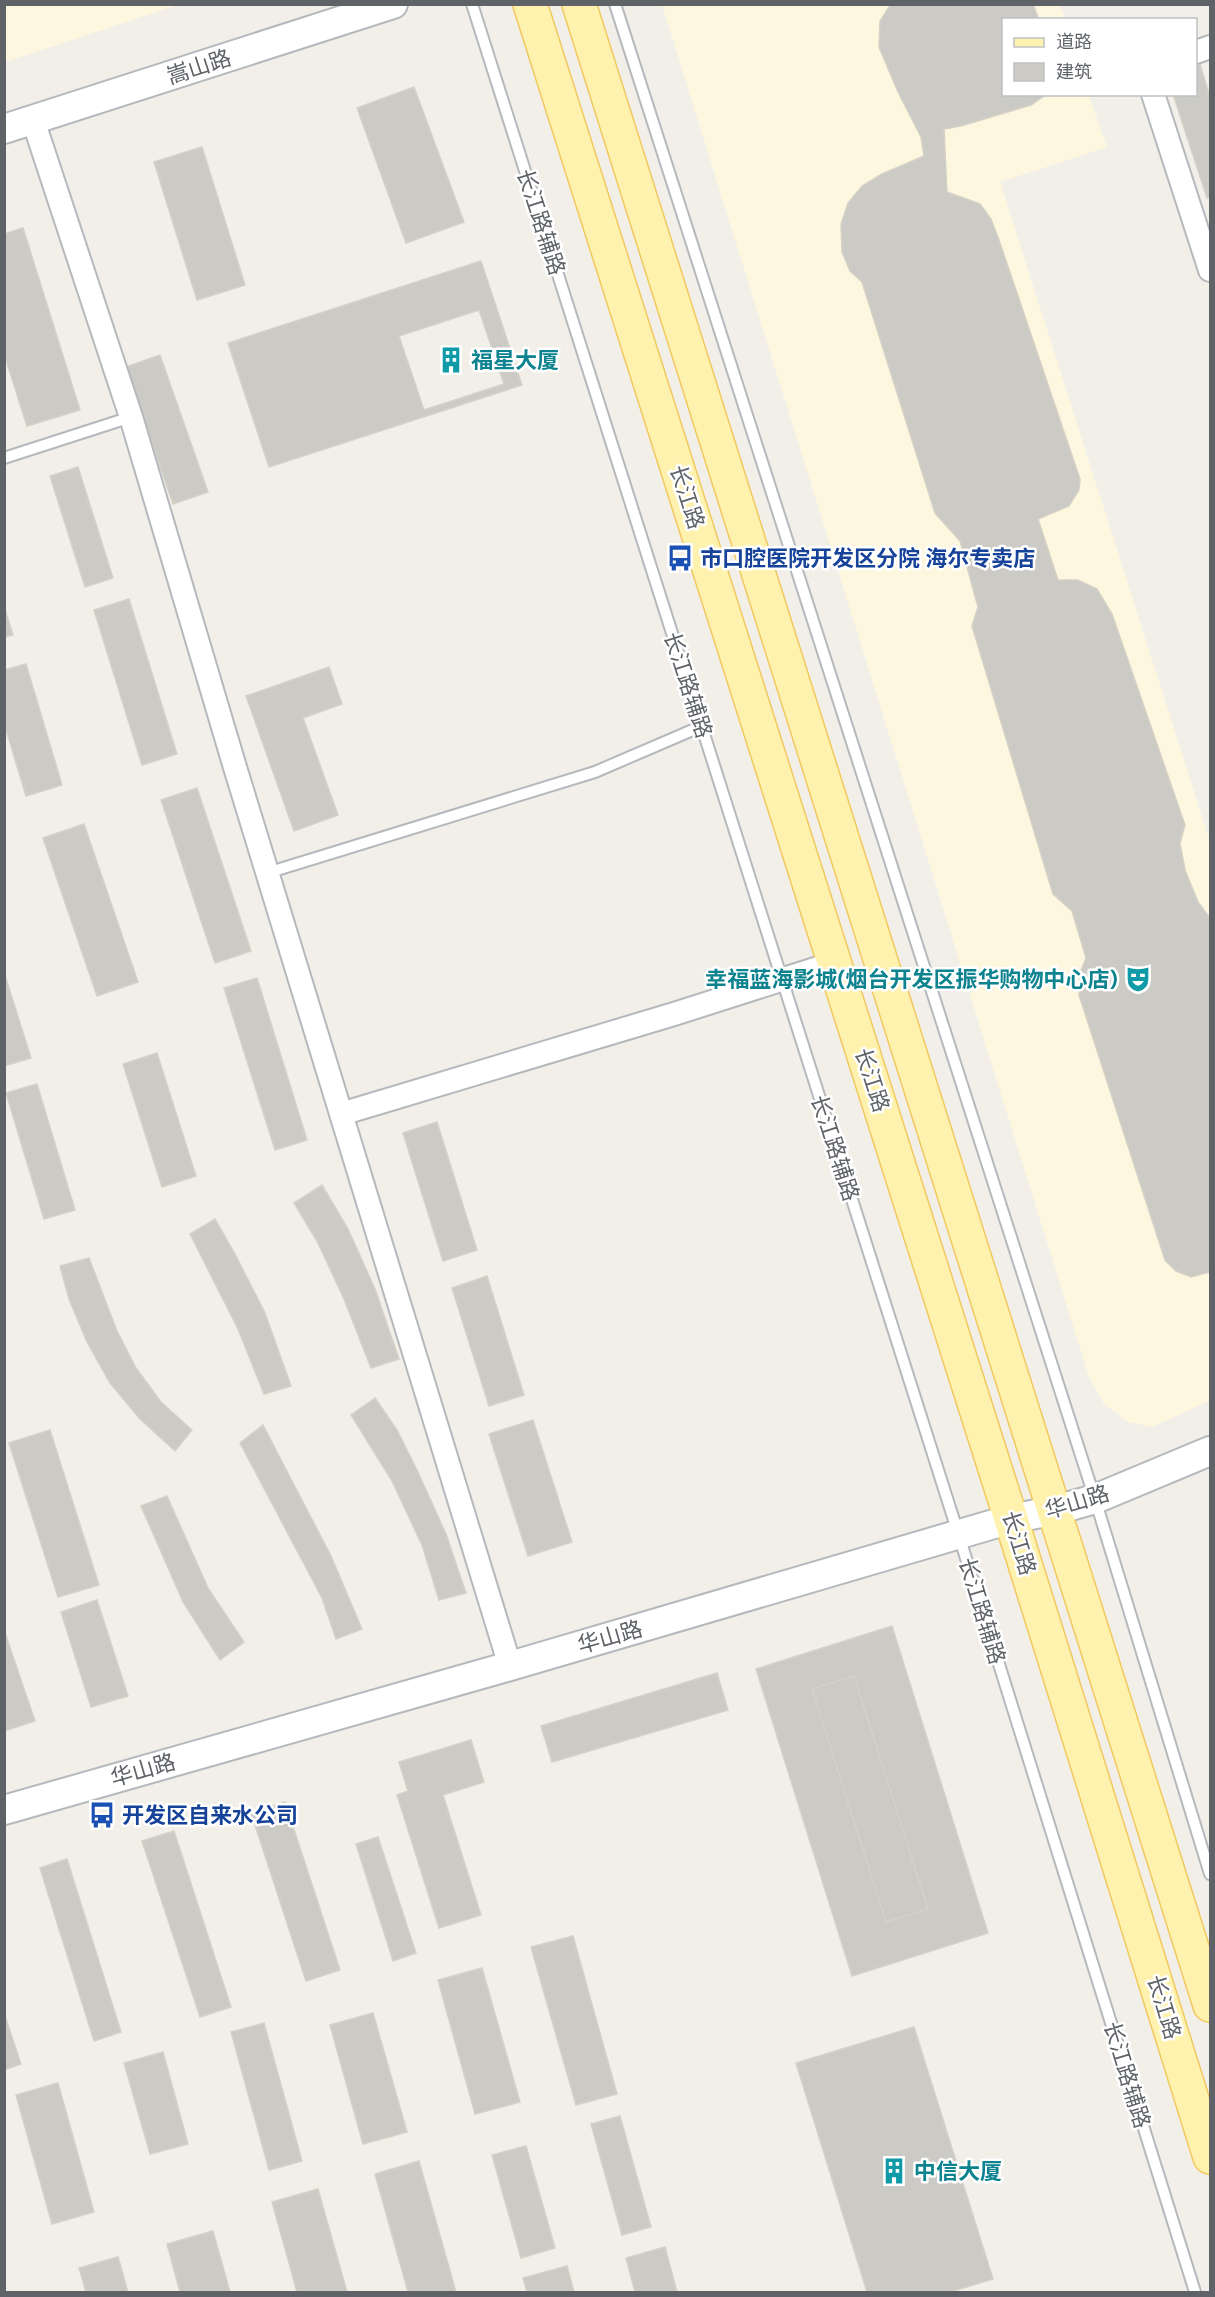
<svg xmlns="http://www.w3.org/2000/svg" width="1215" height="2297" viewBox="0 0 1215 2297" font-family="Figtree,'Noto Sans SC',sans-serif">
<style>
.commercial{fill:#fef7e0}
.building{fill:#cccac5;stroke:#d6d1c6;stroke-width:1.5;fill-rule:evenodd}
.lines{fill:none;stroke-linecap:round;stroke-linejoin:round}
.service-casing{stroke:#b5b8bc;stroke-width:14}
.minor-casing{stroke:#b5b8bc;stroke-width:26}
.tertiary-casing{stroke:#b5b8bc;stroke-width:32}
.primary-casing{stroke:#f2c960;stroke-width:36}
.service{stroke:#fff;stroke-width:10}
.minor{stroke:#fff;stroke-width:22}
.tertiary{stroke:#fff;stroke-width:28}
.primary{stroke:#fff2af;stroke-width:33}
.labels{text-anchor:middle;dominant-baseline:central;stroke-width:5;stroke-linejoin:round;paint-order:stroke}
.street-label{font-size:22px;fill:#5f6368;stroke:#fff}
.culture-label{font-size:22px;font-weight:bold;fill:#0d838f;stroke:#fff;text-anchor:start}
.transit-label{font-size:22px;font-weight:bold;fill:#164399;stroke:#fff;text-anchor:start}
</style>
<rect width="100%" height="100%" fill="#f1efe8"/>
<path class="commercial" d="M5 4H178V5L5 62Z
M662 5H1060L1065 19 1004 20V94L1089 95 1107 147 1000 182 1210 842V1400L1153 1427 1128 1422 1104 1404 1089 1377Z"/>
<path class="building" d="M891 4H1033L1039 20H1004V94H1047L1031 105 961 126 944 129 947 192 980 204 991 219 999 240 1080 479 1079 490 1069 506 1038 519 1058 580H1078L1097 589 1112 614 1185 825 1180 843 1185 870 1198 902 1210 918V1272L1191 1277 1176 1271 1165 1260 1079 995 1080 973 1086 958 1072 911 1053 894 972 626 978 607 960 541 935 513 862 282 850 271 842 252 841 224 848 203 862 186 882 174 924 156 921 137 898 92 879 47 880 21Z
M1199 61 1210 97V197L1207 198 1173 94H1196V63Z
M414 87 464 222 406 243 357 108Z
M202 147 245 285 197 300 154 162Z
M23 228 80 410 27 426 4 354V234Z
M481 261 522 385 269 467 228 343Z
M479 310 504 384 424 410 399 336Z
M160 355 208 492 173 504 126 367Z
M78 467 113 578 85 587 50 476Z
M129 599 177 754 142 765 94 610Z
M4 606 13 635 4 637Z
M26 664 62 785 26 796 4 723V670Z
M329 667 342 704 303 718 338 815 294 831 246 696Z
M197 788 251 951 215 963 161 800Z
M84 824 138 982 97 996 43 838Z
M4 972 31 1058 4 1066Z
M257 978 307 1140 275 1150 224 988Z
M157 1053 196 1176 162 1187 123 1064Z
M37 1084 75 1210 44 1219 6 1093Z
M437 1122 477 1250 443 1261 403 1133Z
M322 1185 348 1229 375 1289 399 1359 371 1368 344 1299 318 1243 294 1203Z
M215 1219 235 1254 265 1313 291 1386 264 1394 238 1329 190 1234Z
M89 1258 117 1331 136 1368 161 1402 192 1430 175 1451 139 1418 110 1383 87 1342 69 1299 60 1266Z
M487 1276 524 1395 489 1406 452 1288Z
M375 1398 397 1430 417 1470 446 1534 466 1593 439 1600 422 1545 392 1481 351 1415Z
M533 1420 572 1542 528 1556 489 1434Z
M263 1425 331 1556 362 1629 336 1639 322 1598 240 1443Z
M50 1430 99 1585 58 1597 9 1443Z
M167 1496 208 1588 244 1642 220 1660 183 1602 141 1506Z
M97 1600 128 1696 91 1707 61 1612Z
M892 1626 988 1933 852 1976 756 1669ZM854 1676 928 1909 886 1922 812 1689Z
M4 1630 35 1721 4 1731Z
M717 1673 728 1710 552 1762 541 1726Z
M854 1676 928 1909 886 1922 812 1689Z
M471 1740 484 1782 443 1795 481 1915 439 1928 397 1795 408 1791 399 1762Z
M285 1802 340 1970 306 1981 251 1813Z
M174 1831 231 2007 200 2017 142 1841Z
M378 1837 416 1953 393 1961 356 1844Z
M67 1859 121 2032 94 2041 40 1868Z
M573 1936 617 2094 576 2105 531 1947Z
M482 1968 520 2102 475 2114 438 1980Z
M4 2013 21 2064 4 2070Z
M373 2013 407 2132 363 2144 330 2025Z
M264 2023 302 2161 269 2170 231 2032Z
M914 2027 993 2279 950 2292H867L796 2063Z
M163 2052 188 2144 150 2154 124 2063Z
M58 2083 94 2212 52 2224 16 2095Z
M620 2116 651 2227 622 2235 591 2124Z
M526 2146 555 2248 521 2258 492 2155Z
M419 2161 456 2292H408L375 2174Z
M318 2189 347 2292H297L272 2202Z
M213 2231 230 2292H180L167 2244Z
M665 2247 677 2292H635L626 2258Z
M118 2257 128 2292H86L79 2268Z
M567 2266 574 2292H527L523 2278Z"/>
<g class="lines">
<g class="service-casing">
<path id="service" d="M472 4 959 1536 1195 2292
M615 4 1095 1499 1210 1874
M4 458 131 417
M267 873 595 772 702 726"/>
</g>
<g class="minor-casing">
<path id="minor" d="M1196 52 1210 47
M1153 94 1210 270
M33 120 131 417 234 764 510 1666
M341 1114 674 1014 834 963"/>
</g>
<g class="tertiary-casing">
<path id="tertiary" d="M4 129 393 4
M4 1810 510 1666 1011 1519 1056 1510 1095 1499 1210 1451"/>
</g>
<g class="primary-casing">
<path id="primary" d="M530 4 1011 1519 1210 2157
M579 4 1210 2005"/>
</g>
<use href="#service" class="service"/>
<use href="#minor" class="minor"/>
<use href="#tertiary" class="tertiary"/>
<use href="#primary" class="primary"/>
</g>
<defs>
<g id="building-bare" transform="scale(2.07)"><path d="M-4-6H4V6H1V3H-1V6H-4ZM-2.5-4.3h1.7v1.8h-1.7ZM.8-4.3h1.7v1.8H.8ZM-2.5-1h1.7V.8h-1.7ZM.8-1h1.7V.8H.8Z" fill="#0f9aa8" stroke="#fff" stroke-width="2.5" paint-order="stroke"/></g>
<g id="bus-bare" transform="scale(2.07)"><path d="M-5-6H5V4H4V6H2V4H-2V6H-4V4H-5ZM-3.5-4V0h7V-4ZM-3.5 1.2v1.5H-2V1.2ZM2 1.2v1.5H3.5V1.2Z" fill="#1a4fb4" stroke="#fff" stroke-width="2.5" paint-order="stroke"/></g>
<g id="theatre-bare" transform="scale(2.07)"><path d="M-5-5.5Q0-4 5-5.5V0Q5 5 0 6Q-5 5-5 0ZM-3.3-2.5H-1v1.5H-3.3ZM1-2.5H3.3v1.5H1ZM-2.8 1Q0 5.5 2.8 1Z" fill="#0f9aa8" stroke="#fff" stroke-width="2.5" paint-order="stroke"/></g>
</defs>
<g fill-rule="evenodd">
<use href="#building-bare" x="451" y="360"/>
<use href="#bus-bare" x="680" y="558"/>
<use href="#theatre-bare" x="1138" y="979"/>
<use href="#bus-bare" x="102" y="1815"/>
<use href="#building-bare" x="894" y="2171"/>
</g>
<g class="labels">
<g class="street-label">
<text transform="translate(199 67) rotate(-18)">嵩山路</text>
<text transform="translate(541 222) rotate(72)">长江路辅路</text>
<text transform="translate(687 497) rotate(72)">长江路</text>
<text transform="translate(688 685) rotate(72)">长江路辅路</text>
<text transform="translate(872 1080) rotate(72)">长江路</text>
<text transform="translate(835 1148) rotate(72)">长江路辅路</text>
<text transform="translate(1077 1502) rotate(-17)">华山路</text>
<text transform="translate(1019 1543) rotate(73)">长江路</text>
<text transform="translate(982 1611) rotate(73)">长江路辅路</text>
<text transform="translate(610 1637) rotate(-16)">华山路</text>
<text transform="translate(143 1770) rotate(-16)">华山路</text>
<text transform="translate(1164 2007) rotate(73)">长江路</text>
<text transform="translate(1127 2075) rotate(73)">长江路辅路</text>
</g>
<g class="culture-label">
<text x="471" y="360">福星大厦</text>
<text x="1118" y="979" text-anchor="end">幸福蓝海影城(烟台开发区振华购物中心店)</text>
<text x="914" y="2171">中信大厦</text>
</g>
<g class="transit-label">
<text x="700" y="558">市口腔医院开发区分院 海尔专卖店</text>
<text x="122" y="1815">开发区自来水公司</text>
</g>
</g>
<rect width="1215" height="2297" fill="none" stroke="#5f6368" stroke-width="12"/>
<rect x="1002" y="18" width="195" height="78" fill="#ffffff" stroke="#bfc1c3" stroke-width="1.5"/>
<rect x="1014" y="38" width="30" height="9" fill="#fff2af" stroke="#bfc1c3" stroke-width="1.5"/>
<text x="1056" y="48" font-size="18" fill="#5f6368">道路</text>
<rect x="1014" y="63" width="30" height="18" fill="#cccac5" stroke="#bfc1c3" stroke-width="1.5"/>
<text x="1056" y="78" font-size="18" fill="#5f6368">建筑</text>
</svg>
